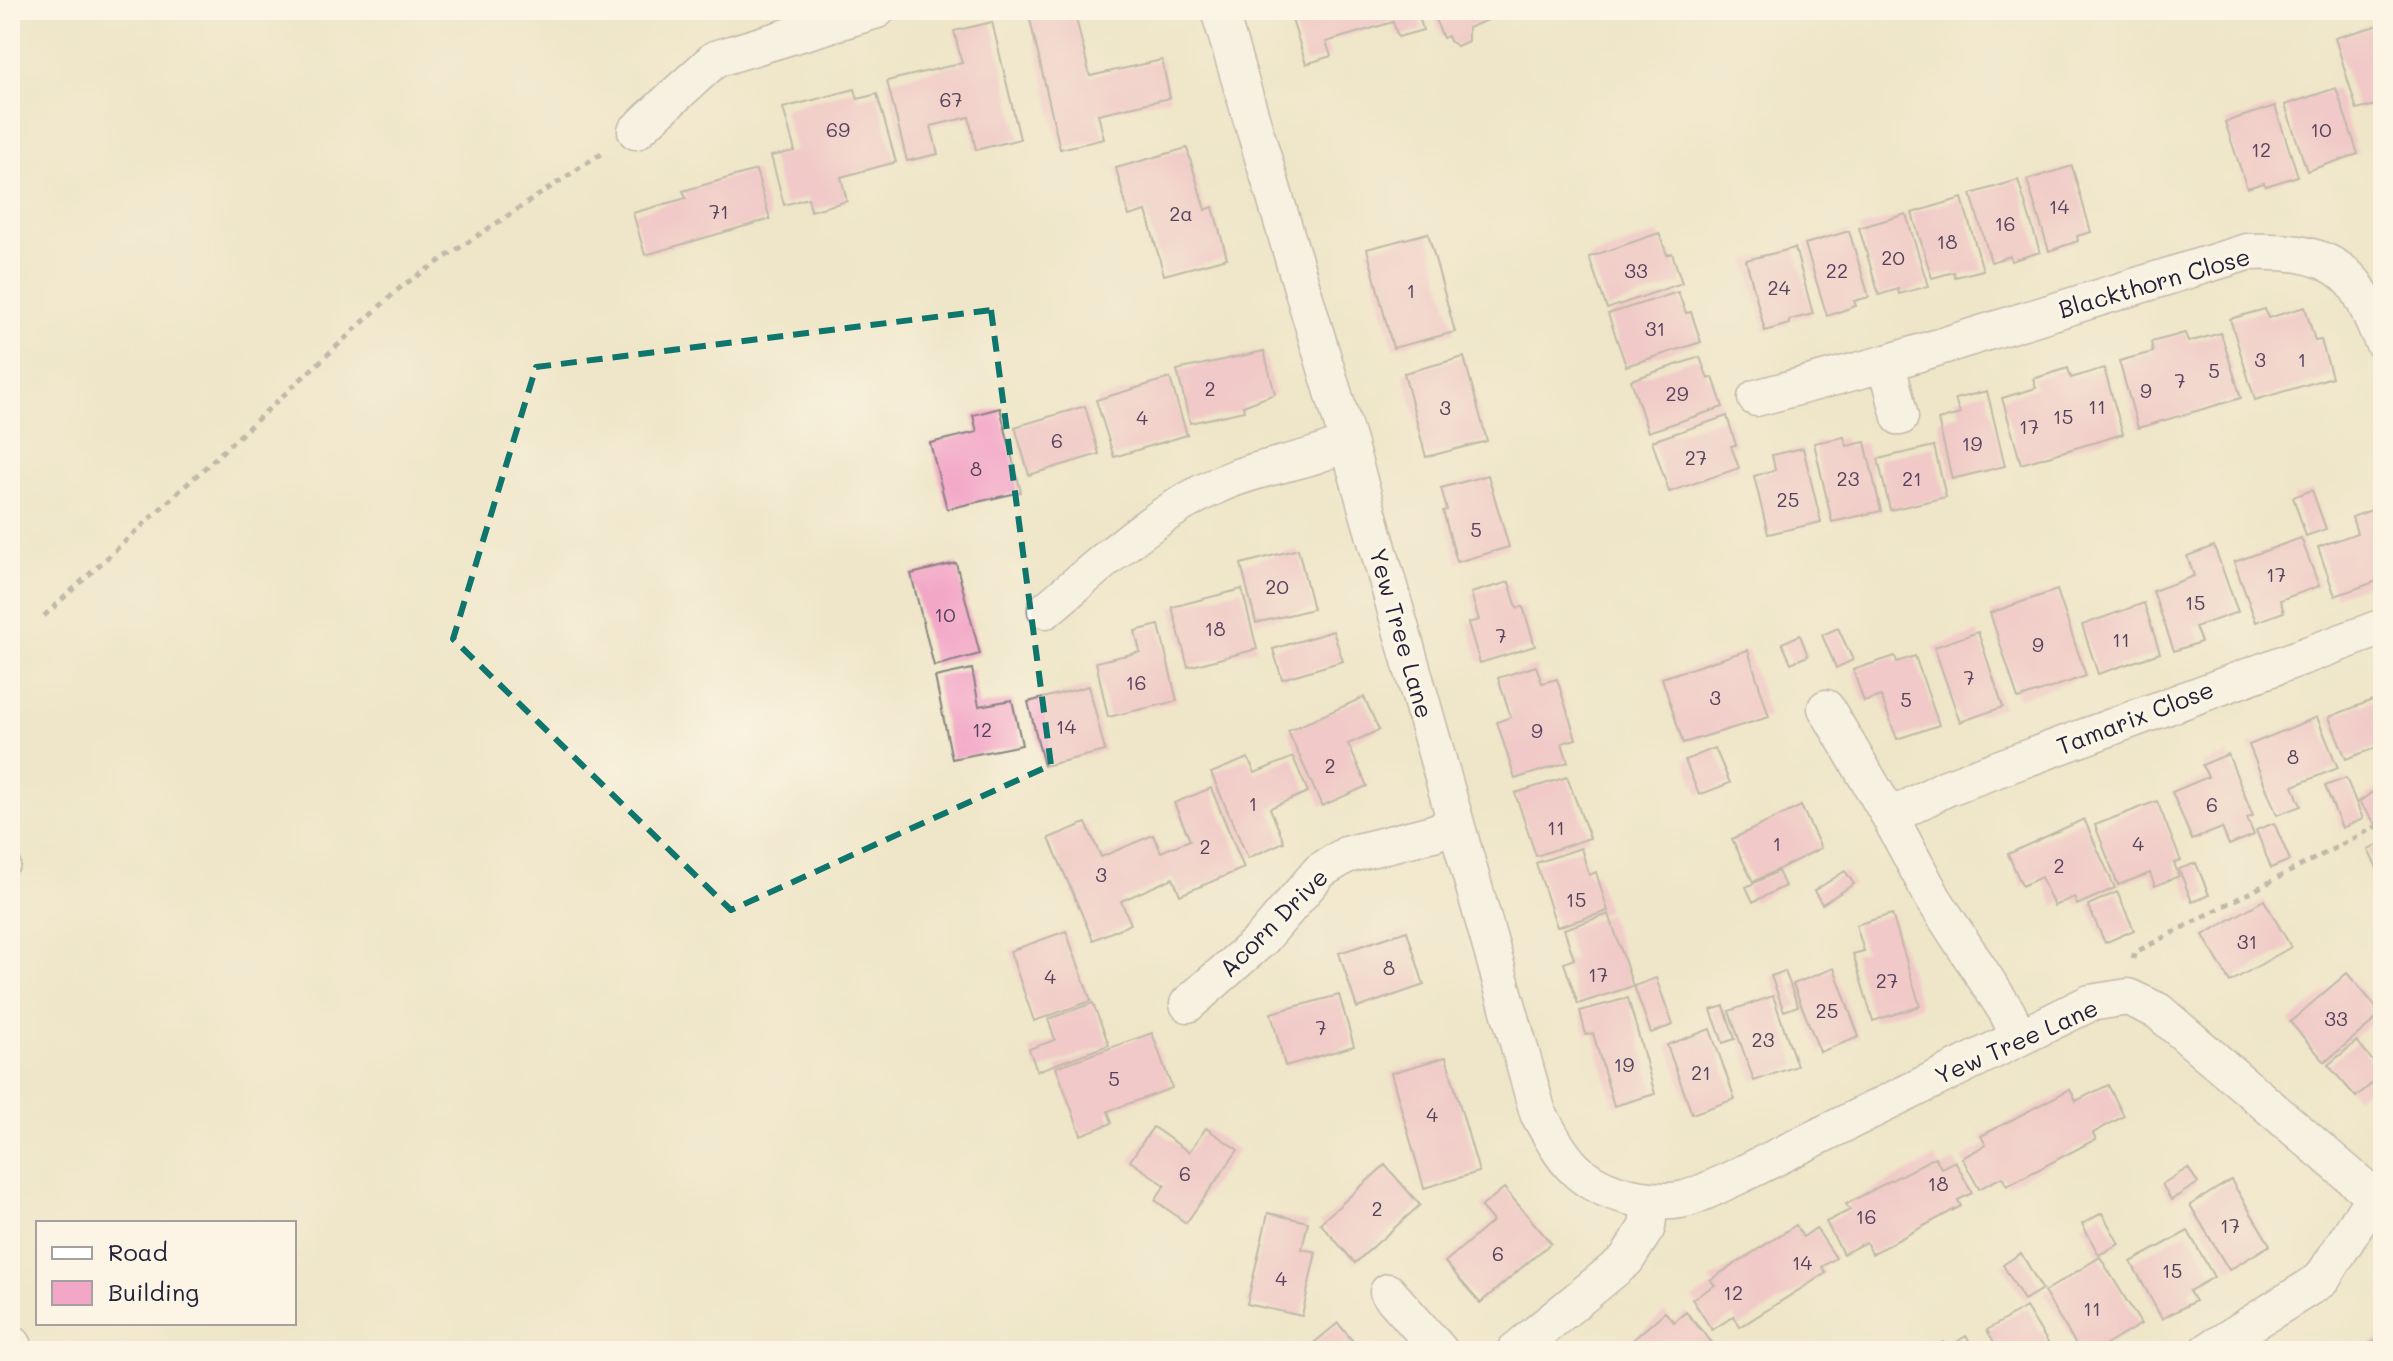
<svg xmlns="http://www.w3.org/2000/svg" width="2393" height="1361" viewBox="0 0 2393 1361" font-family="Mali,sans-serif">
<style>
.building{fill:#f3a7c7}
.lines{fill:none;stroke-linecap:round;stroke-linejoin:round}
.service-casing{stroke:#888482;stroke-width:21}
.minor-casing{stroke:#888482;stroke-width:39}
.primary-casing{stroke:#888482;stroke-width:47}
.path{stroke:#888482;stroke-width:5;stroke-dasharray:6 6;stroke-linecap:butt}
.service{stroke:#fff;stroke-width:18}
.minor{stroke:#fff;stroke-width:36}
.primary{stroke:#fff;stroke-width:44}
.marked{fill:none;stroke:#0f766e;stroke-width:6;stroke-dasharray:16 10;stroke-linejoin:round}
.labels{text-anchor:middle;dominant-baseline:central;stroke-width:6;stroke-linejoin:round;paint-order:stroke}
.number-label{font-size:20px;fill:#56435e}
.street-label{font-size:24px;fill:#22223b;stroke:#fcf5e5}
</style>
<rect width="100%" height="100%" fill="#fcf5e5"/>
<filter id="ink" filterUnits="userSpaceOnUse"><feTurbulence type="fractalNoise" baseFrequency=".0125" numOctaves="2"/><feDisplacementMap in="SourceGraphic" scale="16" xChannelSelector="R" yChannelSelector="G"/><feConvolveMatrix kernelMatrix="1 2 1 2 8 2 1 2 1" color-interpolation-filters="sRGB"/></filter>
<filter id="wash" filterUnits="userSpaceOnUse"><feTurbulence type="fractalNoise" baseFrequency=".006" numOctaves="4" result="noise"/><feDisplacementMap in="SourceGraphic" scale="32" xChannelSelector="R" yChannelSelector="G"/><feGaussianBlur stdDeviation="1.8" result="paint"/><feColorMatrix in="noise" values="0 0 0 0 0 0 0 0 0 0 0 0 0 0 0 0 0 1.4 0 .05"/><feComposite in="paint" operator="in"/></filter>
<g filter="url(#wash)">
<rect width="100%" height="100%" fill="#efe6c9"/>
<g id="blocks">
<path class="building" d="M1035 10H1074L1090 76 1162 60 1170 98 1098 114 1104 139 1060 149 1028 11Z
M1289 10H1417L1423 30 1398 37 1393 22 1326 42 1331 56 1306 64Z
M1431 10H1512L1468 28V41L1457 46 1450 41 1448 36 1443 38Z
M992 22 1020 139 976 150 969 117 931 126 938 154 907 161 887 81 962 63 954 31Z
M2383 24V103L2357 110 2335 38Z
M2336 88 2358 154 2307 171 2285 105Z
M855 89 858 99 877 94 896 162 841 177 847 201 811 211 808 198 784 205 771 156 795 151 783 108Z
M2275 106 2298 176 2266 186 2264 183 2247 188 2225 122Z
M1187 148 1205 210 1213 207 1227 258 1164 275 1146 211 1129 216 1116 168Z
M2072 166 2091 232 2077 236 2078 241 2049 251 2027 180Z
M756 170 770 219 645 255 633 213 686 198 683 191Z
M2018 180 2040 252 2011 261 2010 256 1991 262 1971 194Z
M1962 198 1983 270 1955 277 1954 272 1932 278 1912 213Z
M1906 214 1928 286 1899 294 1898 289 1879 295 1859 228Z
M1849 231 1869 297 1854 301 1856 306 1827 316 1805 244Z
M1428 233 1455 332 1393 348 1367 249Z
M1659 233 1667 255 1672 253 1682 283 1607 309 1589 257Z
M1795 248 1813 314 1789 320V324L1765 331 1746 260Z
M1678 292 1686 313 1691 312 1701 342 1626 366 1608 314Z
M2305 307 2315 341 2321 340 2332 377 2255 400 2230 319 2265 309 2268 318Z
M2185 333 2188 342 2221 333 2241 398 2138 428 2119 361 2153 352 2151 342Z
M1264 351 1275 394 1243 406 1244 411 1190 423 1177 370Z
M1464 357 1487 441 1426 457 1404 373Z
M1700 357 1708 379 1713 377 1723 407 1648 432 1631 380Z
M2068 368 2071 378 2104 368 2123 434 2021 464 2002 398 2036 388 2033 379Z
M1170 378 1187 435 1114 457 1096 400Z
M1987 391 2005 466 1952 479 1938 420 1960 414 1955 399Z
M1085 406 1099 454 1029 475 1015 427Z
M1000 408 1021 492 947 509 930 443 977 432 973 415Z
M1727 416 1736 445 1731 446 1739 468 1669 492 1652 441Z
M1844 437 1847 446 1865 442 1881 511 1832 522 1814 443Z
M1934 446 1946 497 1890 510 1878 459Z
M1803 448 1821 522 1768 534 1754 476 1775 470 1772 455Z
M1488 475 1509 547 1457 562 1443 511 1447 510 1441 488Z
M2312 490 2326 529 2306 536 2293 497Z
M2377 508 2383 525V579L2335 596 2318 547 2357 533 2352 517Z
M2301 538 2319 586 2280 600 2284 612 2256 622 2234 562Z
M2214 546 2238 612 2195 627 2201 642 2174 651 2153 591 2194 576 2187 556Z
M1298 549 1313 609 1256 623 1241 564Z
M956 563 980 654 934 666 911 574Z
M1509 582 1517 608 1523 607 1535 646 1480 663 1468 623 1479 620 1471 593Z
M1242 589 1257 649 1188 667 1172 607Z
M2057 590 2086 676 2018 699 1990 613Z
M2144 603 2160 653 2098 674 2082 625Z
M1159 625 1177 701 1108 717 1096 662 1140 652 1135 631Z
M1838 628 1853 660 1836 668 1822 635Z
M1333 631 1343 661 1282 679 1273 649Z
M1978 632 2003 707 1960 722 1934 647Z
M1800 635 1808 656 1791 663 1782 643Z
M1748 650 1769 717 1683 743 1662 678Z
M1895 656 1897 662 1915 656 1939 725 1897 739 1881 696 1864 702 1853 670Z
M1536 666 1542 683 1557 679 1576 739 1562 743 1568 762 1515 779 1497 722 1511 717 1498 678Z
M972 669 979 706 1012 700 1022 745 952 759 935 677Z
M1089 686 1105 751 1044 766 1028 702Z
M2383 696V745L2346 759 2329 717Z
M1364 697 1379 730 1348 744 1367 786 1322 806 1288 731Z
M2317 717 2338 768 2293 786 2301 806 2277 815 2249 745Z
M1715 748 1730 783 1699 795 1685 760Z
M2228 754 2253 816 2247 818 2254 835 2229 845 2222 828 2192 840 2172 792 2208 777 2202 765Z
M1293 757 1308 792 1270 808 1284 842 1248 858 1211 773 1248 758 1255 773Z
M1567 777 1590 838 1536 856 1515 793Z
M2346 778 2363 819 2342 828 2325 786Z
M2383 784V818L2375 823 2359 802Z
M1211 788 1244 868 1180 895 1173 878 1121 901 1131 924 1093 940 1049 838 1086 823 1101 857 1153 835 1161 852 1190 840 1174 803Z
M2157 801 2181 861 2174 863 2179 876 2155 886 2150 873 2118 885 2095 825Z
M1801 806 1821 848 1753 882 1732 839Z
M2084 819 2115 888 2077 905 2074 897 2054 906 2041 877 2022 886 2008 854Z
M2274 823 2290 860 2271 868 2256 830Z
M2383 842V880L2368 850Z
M1581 848 1589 875 1596 872 1608 911 1557 927 1536 863Z
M2196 863 2209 895 2192 902 2179 869Z
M1778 871 1785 886 1753 902 1746 887Z
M1845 871 1854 884 1822 904 1814 891Z
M2117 892 2134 930 2105 943 2088 905Z
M2264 900 2291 947 2230 982 2203 935Z
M1609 914 1633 986 1578 1004 1564 963 1574 959 1564 929Z
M1892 914 1920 1006 1873 1021 1853 954 1864 951 1856 925Z
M1066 931 1091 1001 1034 1021 1010 951Z
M1407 931 1424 985 1357 1008 1339 953Z
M1834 968 1859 1037 1820 1052 1793 984Z
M1785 971 1798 1006 1784 1011 1771 976Z
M2347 973 2382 1014 2325 1062 2290 1022Z
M1656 978 1673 1025 1651 1033 1634 986Z
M1339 995 1354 1046 1285 1066 1271 1013Z
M1773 996 1797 1066 1754 1081 1729 1011Z
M1628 998 1655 1094 1614 1106 1593 1033 1586 1035 1580 1011Z
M1093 1003 1109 1045 1037 1071 1029 1049 1055 1040 1048 1019Z
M1724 1006 1735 1039 1723 1043 1711 1010Z
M1710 1029 1735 1099 1692 1114 1667 1045Z
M1152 1033 1172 1088 1108 1111 1112 1123 1081 1135 1056 1067Z
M2357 1041 2383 1074 2356 1097 2328 1065Z
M1446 1057 1479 1172 1424 1188 1391 1073Z
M2108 1085 2124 1116 2093 1133 2096 1139 2007 1186 2002 1177 1979 1189 1962 1158 1986 1145 1981 1136 2070 1089 2076 1101Z
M1153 1127 1189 1152 1206 1128 1238 1150 1186 1223 1155 1200 1165 1185 1130 1161Z
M1935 1157 1941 1168 1955 1161 1972 1193 1958 1200 1961 1206 1872 1254 1866 1242 1843 1254 1826 1222 1850 1210 1846 1204Z
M1385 1165 1420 1205 1355 1263 1320 1223Z
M2188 1168 2198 1183 2171 1200 2162 1184Z
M2231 1180 2270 1245 2229 1270 2190 1205Z
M1504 1188 1551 1243 1480 1303 1445 1262 1493 1221 1481 1207Z
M1268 1213 1308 1222 1302 1249 1316 1252 1302 1316 1247 1304Z
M2102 1213 2119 1244 2099 1255 2082 1224Z
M1796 1225 1803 1237 1816 1228 1836 1258 1822 1267 1826 1273 1740 1327 1734 1316 1712 1330 1692 1299 1715 1285 1710 1280Z
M2188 1231 2214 1277 2189 1291 2195 1301 2162 1319 2131 1262Z
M2021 1253 2042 1289 2024 1300 2003 1265Z
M2100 1257 2141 1324 2096 1351H2080L2044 1292Z
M2026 1307 2053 1351H1999L1987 1330Z
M1665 1312 1674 1322 1686 1312 1719 1351H1620Z
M1338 1323 1361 1351H1304Z
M1966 1336 1976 1351H1929L1943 1342 1947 1348Z
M2383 1337V1351H2355Z"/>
</g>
</g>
<g filter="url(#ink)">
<use href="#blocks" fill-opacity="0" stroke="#888482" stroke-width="2"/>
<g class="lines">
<g class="service-casing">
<path id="service" d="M10 864H11"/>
</g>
<g class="minor-casing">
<path id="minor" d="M1219 10 1348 442 1538 1113C1564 1160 1576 1184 1631 1197 1647 1200 1664 1203 1680 1200 1697 1197 1716 1186 1732 1179L2090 1003 2128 997 2158 1011 2383 1204
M636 131 715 59 877 10
M1887 363 1900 417
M1756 398 1887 363 2247 252C2284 251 2325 251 2352 281 2364 294 2374 325 2383 342
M1046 610C1101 564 1154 513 1220 484 1261 465 1307 463 1348 442
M1826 708 1890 817
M1188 1004 1262 939 1320 871 1346 855 1433 833 1456 824
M2019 1037 2007 1012 1933 898 1890 817 1946 788 2383 627
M1388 1292 1440 1351
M1515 1351 1626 1260 1647 1227 1650 1201
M2208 1351 2321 1280 2373 1198"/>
</g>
<g class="primary-casing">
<path id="primary" d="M10 1347 11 1351"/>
</g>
<path class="path" d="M44 616 402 286 602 153
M2133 959 2134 953 2383 823"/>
<use href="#service" class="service"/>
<use href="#minor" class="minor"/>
<use href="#primary" class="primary"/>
</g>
</g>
<path d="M0 0H2393V1361H0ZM991 310 1051 765 731 910 453 639 536 367Z" fill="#efe6c9" fill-opacity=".55" fill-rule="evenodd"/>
<path class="marked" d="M991 310 1051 765 731 910 453 639 536 367Z"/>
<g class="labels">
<g class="number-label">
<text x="951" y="99">67</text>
<text x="838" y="129">69</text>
<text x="2321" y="129">10</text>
<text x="2261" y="149">12</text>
<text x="2059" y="206">14</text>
<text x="719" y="211">71</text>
<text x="1181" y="213">2a</text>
<text x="2005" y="223">16</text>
<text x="1947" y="241">18</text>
<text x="1893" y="257">20</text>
<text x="1636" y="270">33</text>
<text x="1837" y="270">22</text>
<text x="1779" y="287">24</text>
<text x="1411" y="290">1</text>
<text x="1655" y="328">31</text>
<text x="2260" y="359">3</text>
<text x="2302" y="359">1</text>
<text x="2214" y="370">5</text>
<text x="2180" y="380">7</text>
<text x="1210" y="388">2</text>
<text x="2146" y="390">9</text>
<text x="1677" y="393">29</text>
<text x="2097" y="406">11</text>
<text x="1445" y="407">3</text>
<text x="2063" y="416">15</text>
<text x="1142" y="417">4</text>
<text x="2029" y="426">17</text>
<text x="1057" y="440">6</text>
<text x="1972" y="443">19</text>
<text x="1696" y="457">27</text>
<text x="976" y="468">8</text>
<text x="1848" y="478">23</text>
<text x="1912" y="478">21</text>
<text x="1788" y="499">25</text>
<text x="1476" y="529">5</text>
<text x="2276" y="574">17</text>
<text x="1277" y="586">20</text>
<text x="2195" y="602">15</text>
<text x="945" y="614">10</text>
<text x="1215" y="628">18</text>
<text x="1501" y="635">7</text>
<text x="2121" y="639">11</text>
<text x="2038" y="644">9</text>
<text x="1969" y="677">7</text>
<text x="1136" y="682">16</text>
<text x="1715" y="697">3</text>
<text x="1906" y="699">5</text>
<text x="1066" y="726">14</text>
<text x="982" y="729">12</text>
<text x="1537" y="730">9</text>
<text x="2293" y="756">8</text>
<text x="1330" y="765">2</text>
<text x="1253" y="803">1</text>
<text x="2212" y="804">6</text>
<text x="1556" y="827">11</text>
<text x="1777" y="843">1</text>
<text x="2138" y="843">4</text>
<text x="1205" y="846">2</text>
<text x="2059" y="865">2</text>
<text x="1101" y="874">3</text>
<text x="1576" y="899">15</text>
<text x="2247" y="941">31</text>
<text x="1389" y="967">8</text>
<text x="1598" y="974">17</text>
<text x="1050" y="976">4</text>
<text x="1887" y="980">27</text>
<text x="1827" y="1010">25</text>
<text x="2336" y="1018">33</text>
<text x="1321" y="1027">7</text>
<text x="1763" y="1039">23</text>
<text x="1624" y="1064">19</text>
<text x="1701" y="1072">21</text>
<text x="1114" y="1078">5</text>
<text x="1432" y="1114">4</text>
<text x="1185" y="1173">6</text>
<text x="1938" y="1183">18</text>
<text x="1377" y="1208">2</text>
<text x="1866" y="1216">16</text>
<text x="2230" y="1225">17</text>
<text x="1498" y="1253">6</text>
<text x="1802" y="1262">14</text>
<text x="2172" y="1270">15</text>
<text x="1281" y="1278">4</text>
<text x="1733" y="1292">12</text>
<text x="2092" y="1308">11</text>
</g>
<g class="street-label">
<text transform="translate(2154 282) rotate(-16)">Blackthorn Close</text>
<text transform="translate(1402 633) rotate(74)">Yew Tree Lane</text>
<text transform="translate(2135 717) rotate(-21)">Tamarix Close</text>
<text transform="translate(1273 922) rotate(-45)">Acorn Drive</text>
<text transform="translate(2016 1041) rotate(-24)">Yew Tree Lane</text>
</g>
</g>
<rect width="2393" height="1361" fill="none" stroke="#fcf5e5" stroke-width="40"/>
<rect x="36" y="1221" width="260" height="104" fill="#fcf5e5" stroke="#a5a1a1" stroke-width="2"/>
<rect x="52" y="1247" width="40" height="12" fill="#ffffff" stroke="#a5a1a1" stroke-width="2"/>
<text x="108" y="1261" font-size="24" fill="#22223b">Road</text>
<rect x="52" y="1281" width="40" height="24" fill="#f3a7c7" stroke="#a5a1a1" stroke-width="2"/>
<text x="108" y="1301" font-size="24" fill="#22223b">Building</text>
</svg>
